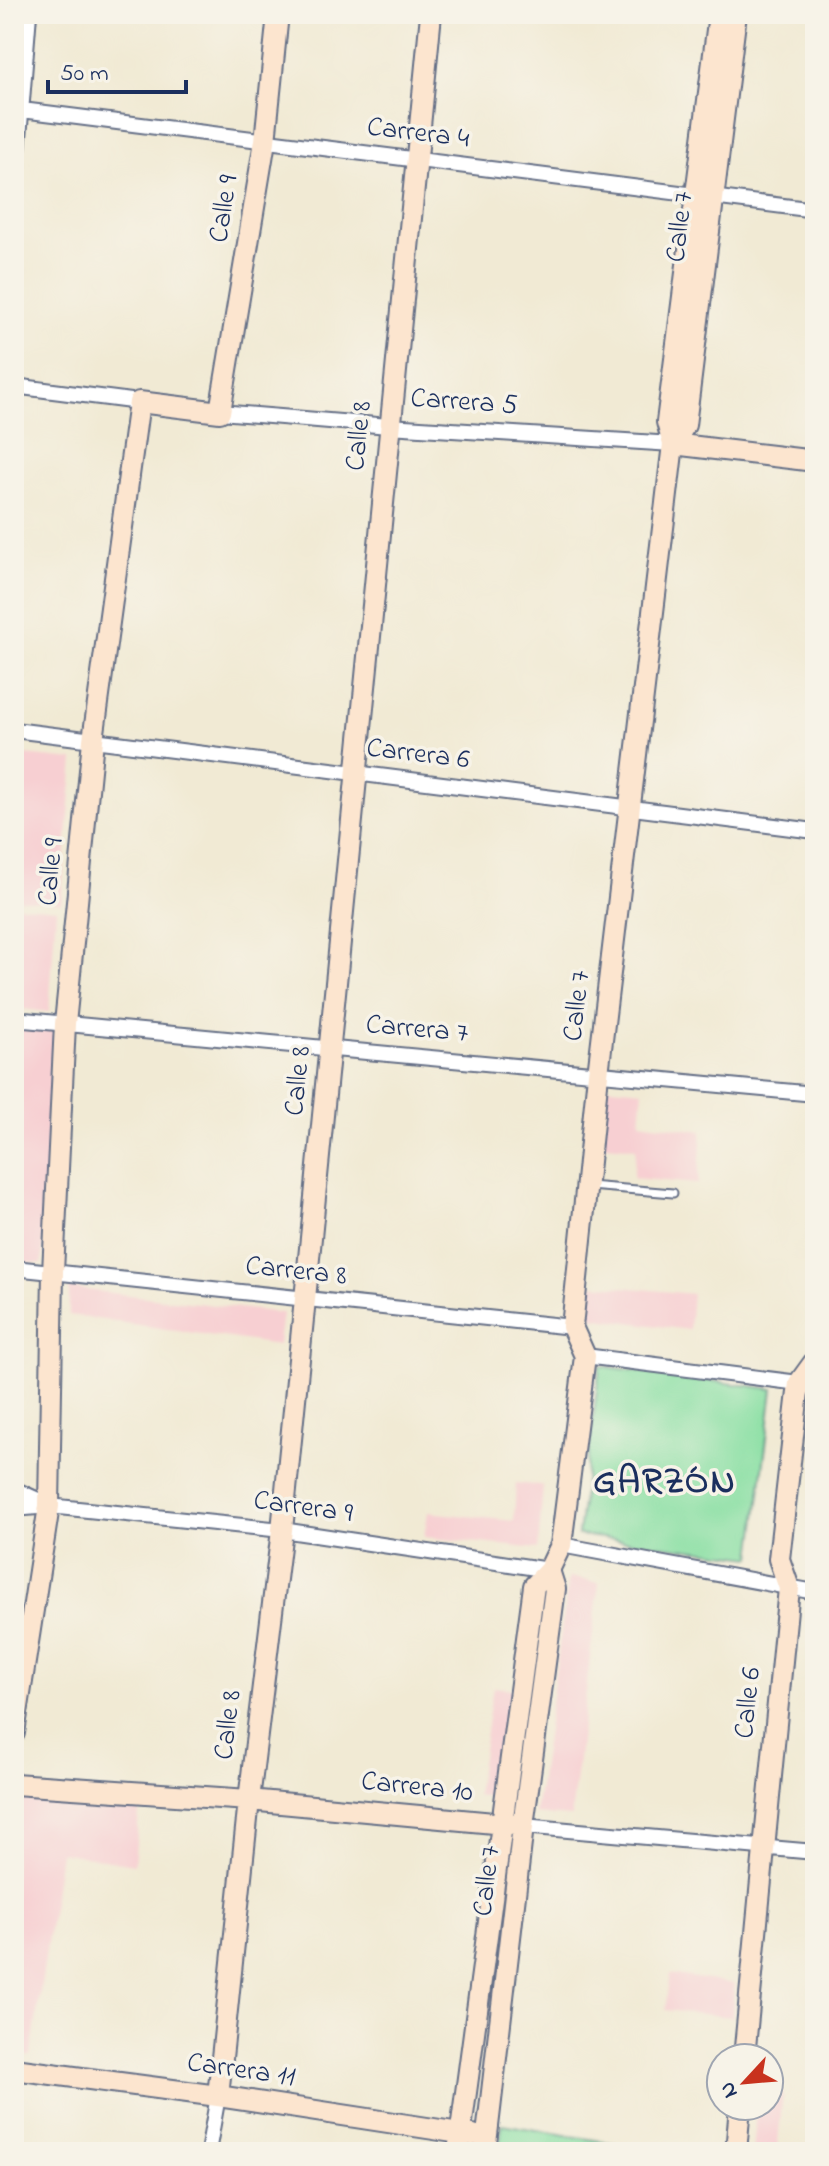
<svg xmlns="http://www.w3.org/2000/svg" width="829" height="2166" viewBox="0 0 829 2166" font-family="'Indie Flower',sans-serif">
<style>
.built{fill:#f7cfd2}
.green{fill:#88dfa3;stroke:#528780;stroke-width:2}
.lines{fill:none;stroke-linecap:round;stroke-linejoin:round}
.lane-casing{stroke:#667087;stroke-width:11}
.street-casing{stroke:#667087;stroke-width:18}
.secondary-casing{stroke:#667087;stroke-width:24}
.lane{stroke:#fff;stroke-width:7}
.street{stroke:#fff;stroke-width:14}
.secondary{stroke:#fce5cf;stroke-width:20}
.labels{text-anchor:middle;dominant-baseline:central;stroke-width:7;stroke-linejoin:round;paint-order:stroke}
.street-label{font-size:28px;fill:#1b2f5e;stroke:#f7f3e8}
.district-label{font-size:36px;font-weight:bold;letter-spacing:2px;fill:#1b2f5e;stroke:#f7f3e8}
</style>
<rect width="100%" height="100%" fill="#f7f3e8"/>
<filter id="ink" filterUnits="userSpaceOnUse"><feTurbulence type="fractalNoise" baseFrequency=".0125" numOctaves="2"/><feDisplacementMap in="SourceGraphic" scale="16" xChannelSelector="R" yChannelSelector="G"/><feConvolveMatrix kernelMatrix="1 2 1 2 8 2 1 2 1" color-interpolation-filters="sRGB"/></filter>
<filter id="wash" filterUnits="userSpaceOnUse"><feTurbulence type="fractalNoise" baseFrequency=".006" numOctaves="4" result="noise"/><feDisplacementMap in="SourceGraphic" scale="32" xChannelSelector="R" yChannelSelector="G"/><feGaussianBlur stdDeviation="1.8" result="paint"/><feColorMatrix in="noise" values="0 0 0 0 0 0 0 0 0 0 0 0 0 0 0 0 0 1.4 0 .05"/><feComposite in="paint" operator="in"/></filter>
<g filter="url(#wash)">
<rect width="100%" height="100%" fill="#f1ead4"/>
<path class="built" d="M14 754 74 760 61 903 14 899Z
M14 905 56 909 49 1012 14 1008Z
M14 1023 55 1026 42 1264 14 1261Z
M602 1086 643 1090 640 1122 702 1131 698 1184 633 1178 636 1148 597 1144Z
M592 1284 692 1294 689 1330 590 1317Z
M69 1288 282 1313 278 1345 69 1315Z
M516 1483 543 1486 538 1549 424 1537 428 1512 514 1521Z
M569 1577 599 1583 571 1817 535 1814Z
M493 1687 519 1690 500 1798 476 1795Z
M16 1791 140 1804 134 1864 60 1852 31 2056 14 2054V1808Z
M670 1974 734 1984 732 2017 665 2010Z
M769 2091 783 2093 777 2152H753L757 2106H769Z"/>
<path class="green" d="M600 1366 773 1389 752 1557 578 1535Z
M502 2124 636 2147V2152H499Z"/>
</g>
<g filter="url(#ink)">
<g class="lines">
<g class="lane-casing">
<path id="lane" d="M589 1186 673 1193"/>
</g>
<g class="street-casing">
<path id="street" d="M14 109 815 210
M14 200 29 14
M14 386 139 402
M220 412 389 426 673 444
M14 730 815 831
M14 1019 815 1094
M14 1268 572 1327
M585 1356 799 1383
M14 1489 49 1505
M14 1509 49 1506 282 1530 549 1570
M561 1545 815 1592
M523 1826 815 1852
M208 2152 218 2096"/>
</g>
<g class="secondary-casing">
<path id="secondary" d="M673 444 685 425 736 14
M673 444 815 461
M14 1733 49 1506 53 1272 65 1024 93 740 139 402 220 412 265 141 278 14
M14 1784 249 1800 515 1825
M744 2058 789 1588 779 1559 799 1383 815 1361
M14 2069 218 2096 473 2135
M218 2096 249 1800 282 1530 305 1299 431 14
M458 2152 534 1586 549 1570 561 1545 585 1356 572 1327 598 1074 673 444 667 422 719 14
M485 2152 523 1826 555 1589 549 1570
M736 2152 740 2106"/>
</g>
<use href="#lane" class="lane"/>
<use href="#street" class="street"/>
<use href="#secondary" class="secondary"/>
</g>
</g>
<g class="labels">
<g class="street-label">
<text transform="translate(418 134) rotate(7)">Carrera 4</text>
<text transform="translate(225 209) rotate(-81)">Calle 9</text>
<text transform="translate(681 227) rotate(-83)">Calle 7</text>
<text transform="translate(464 403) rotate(4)">Carrera 5</text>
<text transform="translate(360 436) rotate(-84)">Calle 8</text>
<text transform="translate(418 755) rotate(7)">Carrera 6</text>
<text transform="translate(52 872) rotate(-84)">Calle 9</text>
<text transform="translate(578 1006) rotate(-83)">Calle 7</text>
<text transform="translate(417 1030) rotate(5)">Carrera 7</text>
<text transform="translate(299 1081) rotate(-84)">Calle 8</text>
<text transform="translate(296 1272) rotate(6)">Carrera 8</text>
<text transform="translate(303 1508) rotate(8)">Carrera 9</text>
<text transform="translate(749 1703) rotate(-84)">Calle 6</text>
<text transform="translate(229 1725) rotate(-83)">Calle 8</text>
<text transform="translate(417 1788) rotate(6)">Carrera 10</text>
<text transform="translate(488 1881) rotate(-83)">Calle 7</text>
<text transform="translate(241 2071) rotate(8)">Carrera 11</text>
</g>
<g class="district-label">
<text x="665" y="1483">GARZÓN</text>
</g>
</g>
<rect width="829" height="2166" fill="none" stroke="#f7f3e8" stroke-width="48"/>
<g transform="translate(745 2082) rotate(244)"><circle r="38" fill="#f7f3e8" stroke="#9fa5b1" stroke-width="2"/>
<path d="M0-6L14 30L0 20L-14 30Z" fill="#c8321e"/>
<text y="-12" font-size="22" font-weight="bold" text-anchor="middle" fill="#1b2f5e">N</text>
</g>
<path d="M48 80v12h138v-12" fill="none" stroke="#1b2f5e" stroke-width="4"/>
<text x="60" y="80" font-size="24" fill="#1b2f5e" stroke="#f7f3e8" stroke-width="6" paint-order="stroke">50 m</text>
</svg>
